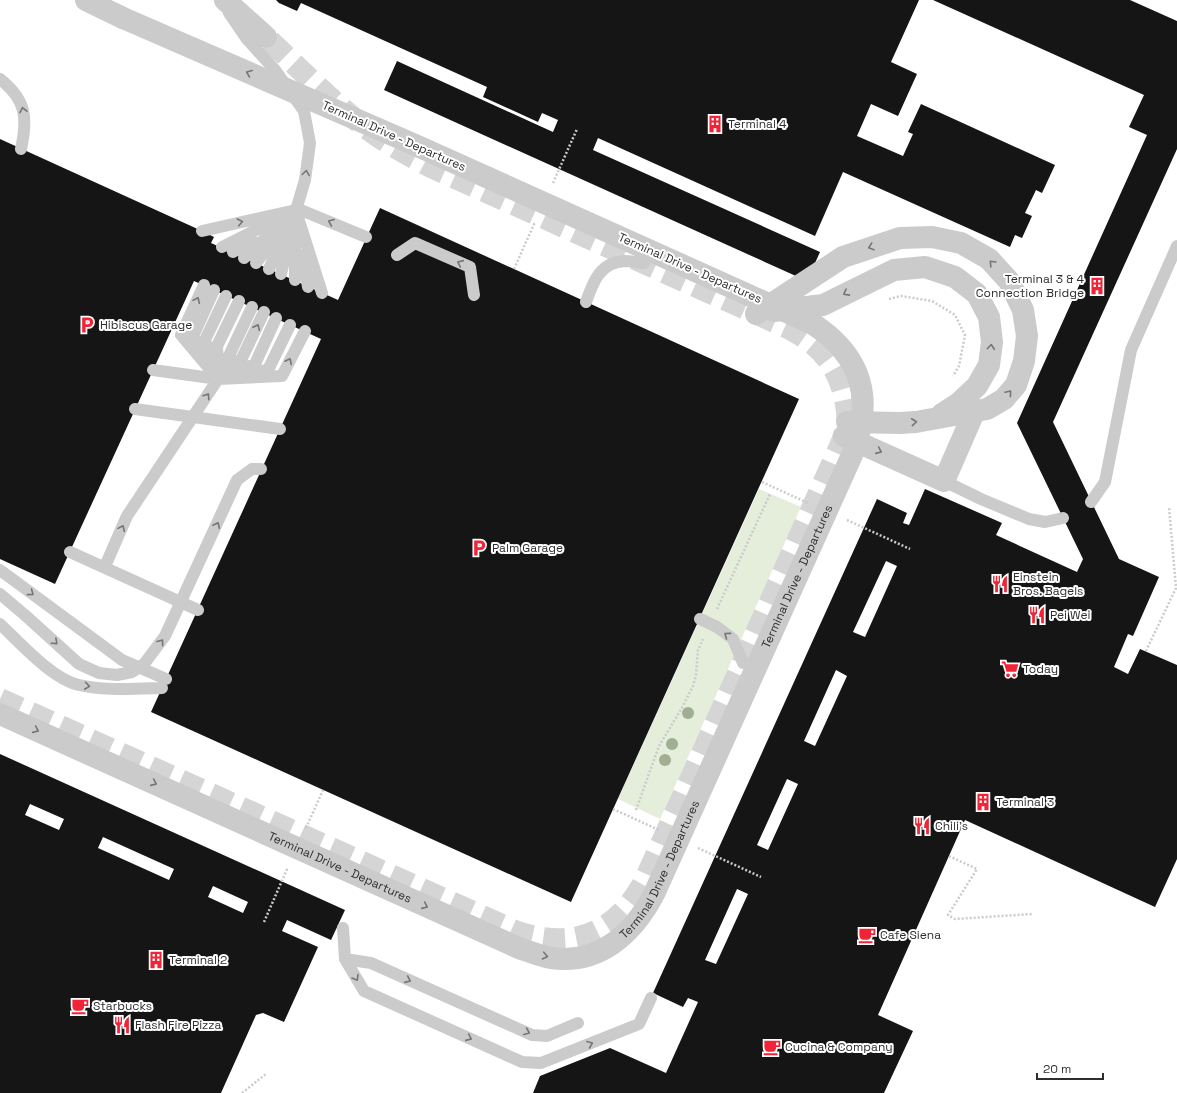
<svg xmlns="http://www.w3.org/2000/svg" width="1177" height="1093" viewBox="0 0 1177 1093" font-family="'Space Grotesk',sans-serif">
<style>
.green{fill:#e5eddb}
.building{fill:#151515;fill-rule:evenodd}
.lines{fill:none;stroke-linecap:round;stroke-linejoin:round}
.tertiary-tunnel{stroke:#d5d5d5;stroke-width:22;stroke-dasharray:22 11;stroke-linecap:butt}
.path{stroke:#cbcbcb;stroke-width:2.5;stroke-dasharray:2 2;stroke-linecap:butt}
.service{stroke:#cbcbcb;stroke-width:12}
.minor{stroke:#cbcbcb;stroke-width:22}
.tertiary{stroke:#cbcbcb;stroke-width:22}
.path-bridge{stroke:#cbcbcb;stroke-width:2.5;stroke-dasharray:2 2;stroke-linecap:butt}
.service-bridge{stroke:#cbcbcb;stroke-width:12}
.tertiary-bridge{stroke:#cbcbcb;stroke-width:22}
.tree{fill:#a0af92}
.oneway{stroke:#757575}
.labels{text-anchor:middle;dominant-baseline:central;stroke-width:4;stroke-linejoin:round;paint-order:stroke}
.poi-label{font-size:12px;fill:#2e2e2e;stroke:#fff;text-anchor:start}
.street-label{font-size:12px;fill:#2e2e2e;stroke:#fff}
</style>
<rect width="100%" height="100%" fill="#fff"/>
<path class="green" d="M759 489 801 507 660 819 618 799Z"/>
<path class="building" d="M276 0H919L891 62 917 74 898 116 871 104 857 136 903 156 913 134 908 132 921 104 1055 165 1042 193 1036 190 1025 213 1032 216 1022 238 1015 235 1010 247 843 172 815 236 598 138 593 150 820 252 807 281 384 90 397 61 553 132 558 120 542 113 538 122 483 97 487 87 301 3 297 11 279 3Z
M933 0H1130L1177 21V149L1053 422 1119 559 1159 577 1133 636 1128 634 1114 667 1128 674 1140 649 1177 665V859L1155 907 965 820 878 1015 913 1031 884 1093H533L540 1076 610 1048 666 1073 698 1002 688 998 683 1007 653 993 877 499 907 513 903 523 909 525 925 489 1002 523 996 535 1077 572 1083 559 1017 423 1147 135 1129 127 1144 95ZM886 561 897 566 865 637 853 632ZM836 670 847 676 815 746 804 741ZM787 779 798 784 768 850 757 845ZM737 889 748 894 716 964 705 960Z
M0 139 202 231 214 237 211 243 338 300 380 208 799 399 571 902 151 712 321 339 194 281 55 584 0 559Z
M0 754 345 910 331 940 287 920 282 931 318 947 284 1022 263 1013 256 1015 221 1093H0ZM30 804 64 819 59 830 25 815ZM103 837 174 869 169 880 98 848ZM213 886 248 902 243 913 208 897Z"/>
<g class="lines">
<path class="tertiary-tunnel" d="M0 699 515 931C571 951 615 935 644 882L840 446C843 439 846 430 847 422 848 413 846 403 844 395 836 362 817 343 788 328L431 167C410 156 389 145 370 131 333 103 300 69 266 37"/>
<path class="path" d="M889 299 901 296 932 301 955 315 965 335 959 366 953 376
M717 609 770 494
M1146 651 1176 588 1169 507
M636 810 659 746 683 706 693 686 696 675 698 650 703 639
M949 856 977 869 948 915 955 919 1032 914
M242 1093 266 1074"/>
<path class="service" d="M229 13 246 38 275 70 304 111 310 143 305 180 296 210 281 274
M0 79C26 100 28 117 21 149
M296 208 366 237
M296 211 322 293
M202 231 296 210
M222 247 280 218
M233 252 252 240
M303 255 308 287
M397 255 415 243 470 267 474 295
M244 258 285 220
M256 263 278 234
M269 269 285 233
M295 280V233
M204 285 181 335 218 379
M586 302C593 282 600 262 625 261 631 261 638 263 644 263
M201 350 193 336 214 290
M218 366 217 346 239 301
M153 370 218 379 282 376 305 331
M215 372 205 340 226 296
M226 372 242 358 264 312
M254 372 268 370 290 325
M226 376 255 364 276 318
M944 481 981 499 1029 519 1045 522 1063 518
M1091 502 1105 482 1131 350 1177 246
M106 564 127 516 218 379 252 307
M0 570 122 660 166 679
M0 594 26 616
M700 619 717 627 733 639 743 663
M0 624C20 643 52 679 79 685 107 691 134 689 162 688
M343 928 345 959 364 991 522 1062 541 1063 639 1024 651 998
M345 959 371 963 532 1035 547 1036 578 1023"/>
<path class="minor" d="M774 311 823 305 894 270 925 267 955 277 977 294 989 317 992 342 989 365 977 386 959 403 942 414
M756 314 843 257 900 238 932 237 961 243 989 259 1009 281 1023 310 1027 336 1024 361 1016 385 1004 399 987 409 916 422 900 423 847 422
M844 436 944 481 975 410"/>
<path class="tertiary" d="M86 0 123 18
M225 0 266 37"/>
<path class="path-bridge" d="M553 183 577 129
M514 269 535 222
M762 482 808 503
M847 520 910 549
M613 809 659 830
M306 828 323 790
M698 848 761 877
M264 922 288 867"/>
<path class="service-bridge" d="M135 409 280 429
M70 552 198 610
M26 616 79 664 99 673 117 675 132 672 144 664 165 636 237 480 252 469H261"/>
<path class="tertiary-bridge" id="s1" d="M0 714 521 949C531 952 541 956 551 958 599 965 633 934 654 894L852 455C874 400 863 357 813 324L413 144 123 18"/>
</g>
<g class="tree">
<circle cx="688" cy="713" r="6"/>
<circle cx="672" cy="744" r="6"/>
<circle cx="665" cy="760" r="6"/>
</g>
<defs><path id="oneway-chevron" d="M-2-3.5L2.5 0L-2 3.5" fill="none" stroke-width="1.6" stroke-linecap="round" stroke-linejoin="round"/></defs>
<g class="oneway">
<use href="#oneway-chevron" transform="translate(249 73) rotate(-157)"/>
<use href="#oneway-chevron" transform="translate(23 110) rotate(-102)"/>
<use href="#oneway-chevron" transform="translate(306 173) rotate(-82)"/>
<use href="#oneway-chevron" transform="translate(240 222) rotate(-12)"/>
<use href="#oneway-chevron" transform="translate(331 222) rotate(-157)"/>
<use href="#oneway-chevron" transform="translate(871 247) rotate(161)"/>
<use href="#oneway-chevron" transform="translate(460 263) rotate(-156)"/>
<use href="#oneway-chevron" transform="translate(992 263) rotate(-134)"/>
<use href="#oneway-chevron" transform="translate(846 293) rotate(152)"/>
<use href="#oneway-chevron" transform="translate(197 300) rotate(-66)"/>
<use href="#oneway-chevron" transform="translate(257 327) rotate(-65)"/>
<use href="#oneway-chevron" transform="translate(991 347) rotate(-85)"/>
<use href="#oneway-chevron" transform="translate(289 361) rotate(-63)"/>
<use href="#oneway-chevron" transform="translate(1009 393) rotate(-50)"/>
<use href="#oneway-chevron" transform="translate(207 396) rotate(-57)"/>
<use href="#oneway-chevron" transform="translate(914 422) rotate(-6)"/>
<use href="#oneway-chevron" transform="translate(879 451) rotate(24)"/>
<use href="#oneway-chevron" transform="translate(217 525) rotate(-65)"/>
<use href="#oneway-chevron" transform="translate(122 528) rotate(-66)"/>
<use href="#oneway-chevron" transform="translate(31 593) rotate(37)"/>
<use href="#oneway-chevron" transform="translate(727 635) rotate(-143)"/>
<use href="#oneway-chevron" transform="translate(55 642) rotate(42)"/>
<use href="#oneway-chevron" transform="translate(161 642) rotate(-53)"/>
<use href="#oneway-chevron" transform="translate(87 686) rotate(8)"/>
<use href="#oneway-chevron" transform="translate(36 730) rotate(24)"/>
<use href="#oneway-chevron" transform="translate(154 783) rotate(24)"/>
<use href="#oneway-chevron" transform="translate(425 906) rotate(24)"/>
<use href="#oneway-chevron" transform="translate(545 956) rotate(12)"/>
<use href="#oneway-chevron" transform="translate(356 978) rotate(59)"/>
<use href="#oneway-chevron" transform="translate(408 980) rotate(24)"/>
<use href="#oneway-chevron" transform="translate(527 1032) rotate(23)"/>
<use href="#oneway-chevron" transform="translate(469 1038) rotate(24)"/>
<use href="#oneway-chevron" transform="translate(590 1044) rotate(-22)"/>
</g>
<defs>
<g id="building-bare" transform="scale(1.38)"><path d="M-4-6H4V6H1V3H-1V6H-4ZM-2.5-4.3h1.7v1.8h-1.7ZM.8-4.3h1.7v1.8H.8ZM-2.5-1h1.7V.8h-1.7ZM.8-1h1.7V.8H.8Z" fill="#f12437" stroke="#fff" stroke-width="2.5" paint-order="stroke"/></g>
<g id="parking-bare" transform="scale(1.38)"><path d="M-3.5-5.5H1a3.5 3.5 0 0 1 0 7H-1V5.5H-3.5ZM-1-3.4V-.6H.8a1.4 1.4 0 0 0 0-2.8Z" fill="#f12437" stroke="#fff" stroke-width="2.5" paint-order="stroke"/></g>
<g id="restaurant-bare" transform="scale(1.38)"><path d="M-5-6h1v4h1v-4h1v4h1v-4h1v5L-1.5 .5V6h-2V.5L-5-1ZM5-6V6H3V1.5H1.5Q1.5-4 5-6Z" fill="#f12437" stroke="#fff" stroke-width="2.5" paint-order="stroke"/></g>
<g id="supermarket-bare" transform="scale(1.38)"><path d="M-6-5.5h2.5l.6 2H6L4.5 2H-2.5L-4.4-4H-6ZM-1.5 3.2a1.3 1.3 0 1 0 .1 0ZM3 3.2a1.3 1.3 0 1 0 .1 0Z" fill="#f12437" stroke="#fff" stroke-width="2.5" paint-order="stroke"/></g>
<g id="cafe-bare" transform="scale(1.38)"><path d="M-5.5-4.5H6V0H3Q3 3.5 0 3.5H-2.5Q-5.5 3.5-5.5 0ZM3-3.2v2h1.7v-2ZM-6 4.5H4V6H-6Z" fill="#f12437" stroke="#fff" stroke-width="2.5" paint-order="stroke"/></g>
</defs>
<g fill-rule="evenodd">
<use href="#building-bare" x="715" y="124"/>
<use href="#building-bare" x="1097" y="286"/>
<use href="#parking-bare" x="87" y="325"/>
<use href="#parking-bare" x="479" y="548"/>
<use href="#restaurant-bare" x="1000" y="584"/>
<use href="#restaurant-bare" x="1037" y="615"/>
<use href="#supermarket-bare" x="1010" y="669"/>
<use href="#building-bare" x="983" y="802"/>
<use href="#restaurant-bare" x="922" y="826"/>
<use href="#cafe-bare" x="867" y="935"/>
<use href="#building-bare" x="156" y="960"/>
<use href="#cafe-bare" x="80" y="1006"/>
<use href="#restaurant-bare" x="122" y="1025"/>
<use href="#cafe-bare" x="772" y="1047"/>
</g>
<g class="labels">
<g class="poi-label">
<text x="728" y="124">Terminal 4</text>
<text x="1084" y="279" text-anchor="end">Terminal 3 &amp; 4<tspan x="1084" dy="14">Connection Bridge</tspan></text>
<text x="100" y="325">Hibiscus Garage</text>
<text x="492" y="548">Palm Garage</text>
<text x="1013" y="577">Einstein<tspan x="1013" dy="14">Bros. Bagels</tspan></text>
<text x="1050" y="615">Pei Wei</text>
<text x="1023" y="669">Today</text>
<text x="996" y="802">Terminal 3</text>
<text x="935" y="826">Chili's</text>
<text x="880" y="935">Cafe Siena</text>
<text x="169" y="960">Terminal 2</text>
<text x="93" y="1006">Starbucks</text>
<text x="135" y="1025">Flash Fire Pizza</text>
<text x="785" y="1047">Cucina &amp; Company</text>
</g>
<g class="street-label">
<text transform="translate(394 136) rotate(24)">Terminal Drive - Departures</text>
<text transform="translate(690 268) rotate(24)">Terminal Drive - Departures</text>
<text stroke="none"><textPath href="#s1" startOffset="1081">Terminal Drive - Departures</textPath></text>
<text stroke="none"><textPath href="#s1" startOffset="373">Terminal Drive - Departures</textPath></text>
<text stroke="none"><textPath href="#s1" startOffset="757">Terminal Drive - Departures</textPath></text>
</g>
</g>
<path d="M1037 1073v6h66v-6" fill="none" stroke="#2e2e2e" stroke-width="2"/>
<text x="1043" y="1073" font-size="12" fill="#2e2e2e" stroke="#ffffff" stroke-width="3" paint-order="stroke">20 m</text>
</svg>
